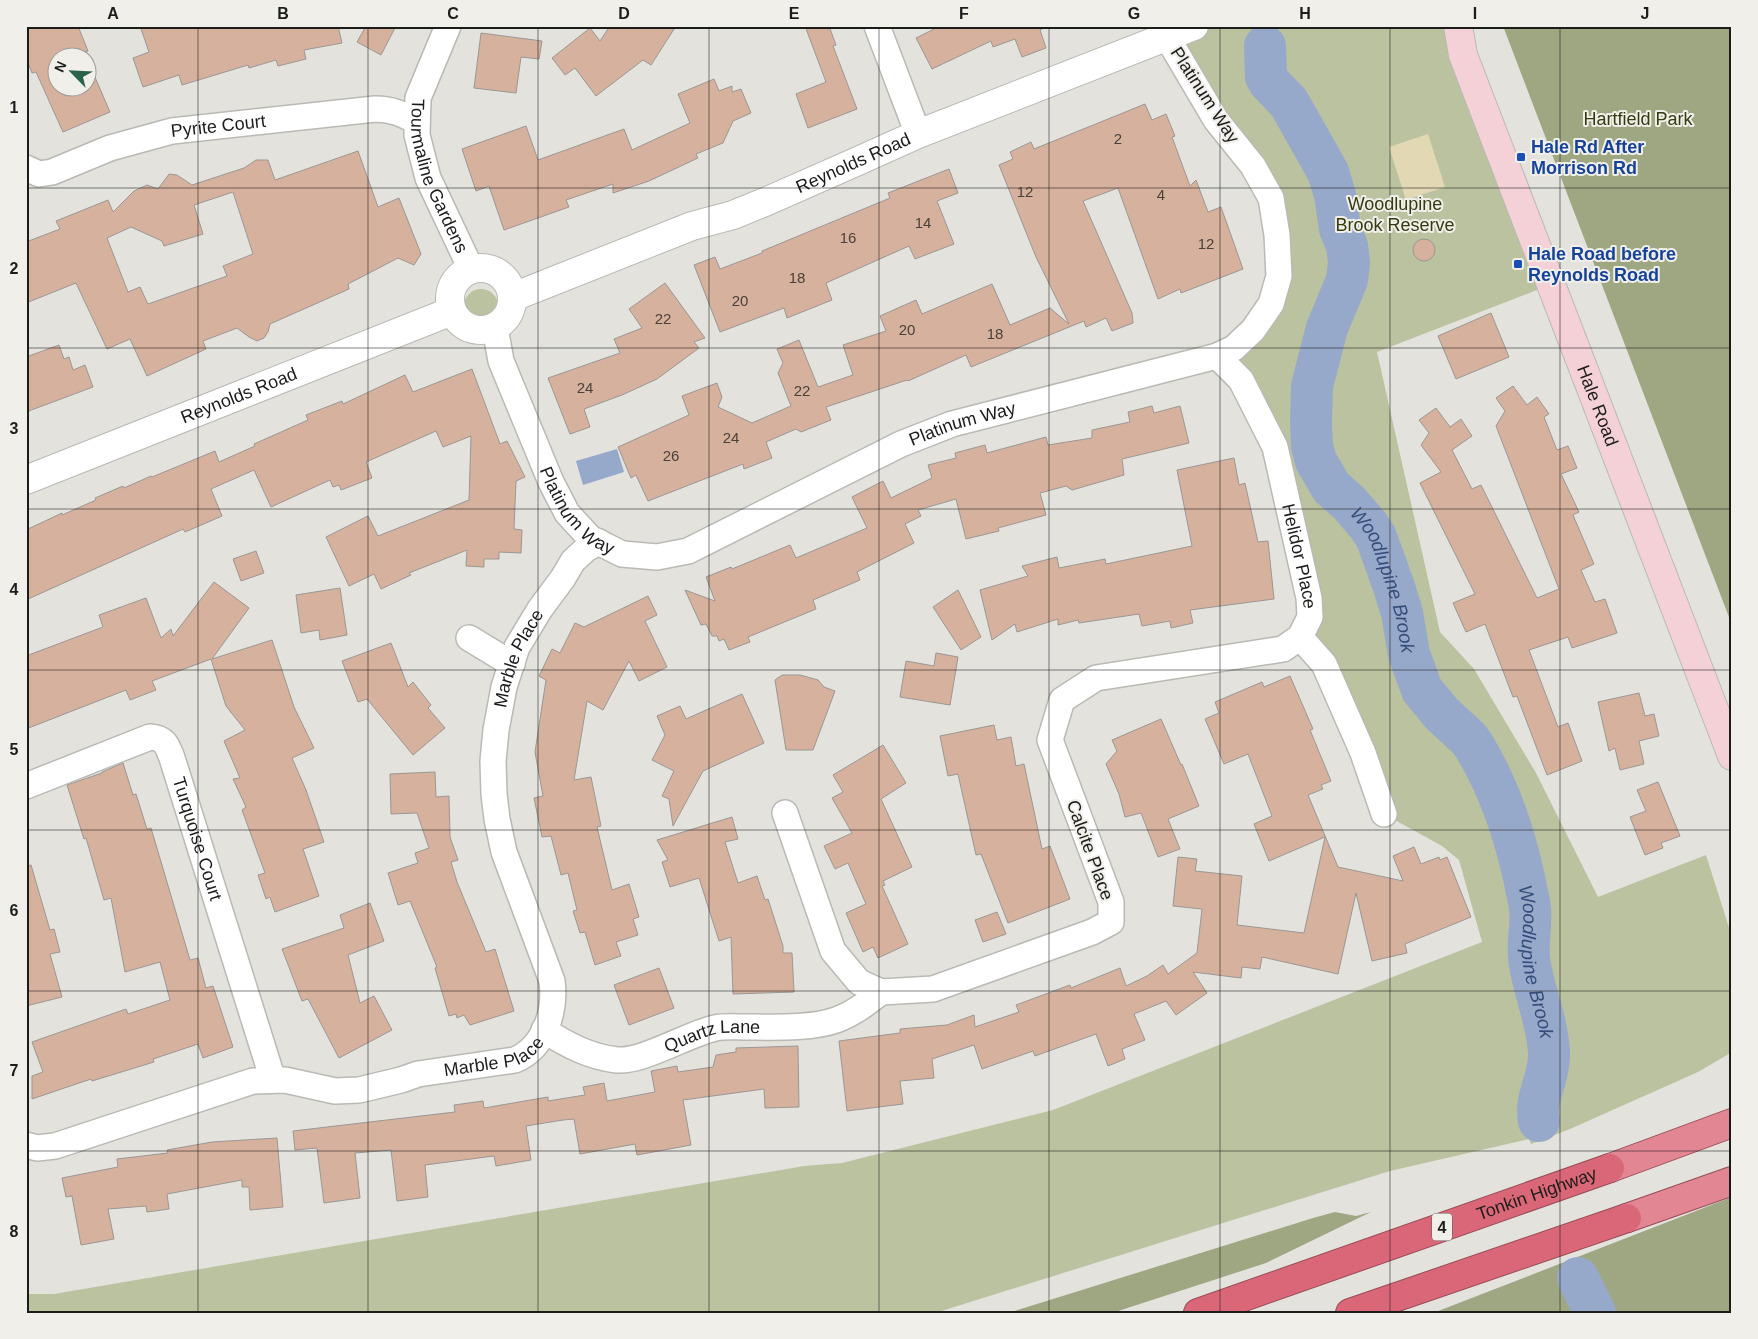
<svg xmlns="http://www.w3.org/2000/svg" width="1758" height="1339" viewBox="0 0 1758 1339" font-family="Helvetica,sans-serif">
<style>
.green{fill:#bbc2a0}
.forest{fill:#9fa782}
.sand{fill:#e2d8b4}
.water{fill:#97a9ca}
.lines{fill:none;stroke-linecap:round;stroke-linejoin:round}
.river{stroke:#97a9ca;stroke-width:42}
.building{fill:#d6b19d;stroke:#9b9794;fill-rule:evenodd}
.minor-casing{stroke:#bab9b4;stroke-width:28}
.tertiary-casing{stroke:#bab9b4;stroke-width:30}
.secondary-casing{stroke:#bab9b4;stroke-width:30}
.trunk-casing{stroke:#984d57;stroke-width:30}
.motorway-casing{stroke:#984d57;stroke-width:30}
.minor{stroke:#fff;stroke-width:25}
.tertiary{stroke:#fff;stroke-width:28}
.secondary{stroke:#f4d1d6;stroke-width:28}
.trunk{stroke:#e28693;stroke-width:28}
.motorway{stroke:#da6778;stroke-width:28}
.grid{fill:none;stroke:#1c1c1a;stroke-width:1;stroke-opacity:0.55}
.transit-dot{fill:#1a4fb4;stroke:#f0efea;stroke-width:2}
.labels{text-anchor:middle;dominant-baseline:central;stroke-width:4;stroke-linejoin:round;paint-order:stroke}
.number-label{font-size:15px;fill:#4a413b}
.shield{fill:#f0efea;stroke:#5c5b58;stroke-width:1}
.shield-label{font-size:16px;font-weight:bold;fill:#1c1c1a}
.street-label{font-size:18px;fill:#1c1c1a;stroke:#f0efea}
.park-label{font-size:18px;fill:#353b0f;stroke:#f0efea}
.transit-label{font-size:18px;font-weight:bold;fill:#164399;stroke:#f0efea;text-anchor:start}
.water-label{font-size:19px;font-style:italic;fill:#344d7a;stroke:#f0efea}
.neatline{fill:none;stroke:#1c1c1a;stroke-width:2}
.grid-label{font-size:16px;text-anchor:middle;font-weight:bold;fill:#1c1c1a}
</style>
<rect width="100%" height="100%" fill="#e3e2dd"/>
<path class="green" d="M1194 26H1444L1463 55 1550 285 1377 352 1440 632 1474 669 1536 773 1598 897 1706 855 1732 937V1052L1698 1072 1570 1129 1531 1144 1529 1139 1390 1171 935 1313H26V1294H54L804 1166 842 1163 1053 1110 1482 942 1459 860 1442 846 1384 814 1300 637 1310 617 1275 447 1234 348 1271 304V198L1167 37Z
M464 306a17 17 0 1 1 34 0a17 17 0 1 1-34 0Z"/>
<path class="forest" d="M1503 26H1732V625Z
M1732 1197V1313H1433Z
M1335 1212 1356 1216 1371 1212 1266 1263 1112 1313H1008L1313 1218Z"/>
<path class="sand" d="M1428 134 1445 187 1406 200 1389 147Z"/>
<path class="water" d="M617 449 624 472 583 485 576 461Z"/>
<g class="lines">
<g class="river">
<path id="s1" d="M1265 46 1266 77 1269 82 1289 103 1328 172 1335 195 1340 229 1347 246 1349 262 1347 280 1327 328 1312 386 1311 423 1312 446 1316 461 1331 487 1349 503 1368 525 1376 537 1394 587 1402 613 1409 654 1422 690 1442 714 1469 739 1474 746C1499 787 1515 835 1525 882 1526 890 1529 899 1530 908 1532 927 1526 946 1530 965 1535 995 1548 1023 1549 1054 1550 1077 1534 1098 1539 1121"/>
<path d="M1578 1278 1595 1313"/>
</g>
</g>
<path class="building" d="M26 26H78L88 51 84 52 86 58H58V88H88V61L110 112 63 132 36 72 32 73 26 58Z
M140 26H338L342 43 304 50 306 59 278 66 276 60 249 68 248 65 182 85 179 75 143 87 133 58 149 52Z
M366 26H396L381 55 357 42Z
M610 26H676L651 65 643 60 596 96 575 68 565 75 552 58 590 28 600 41Z
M805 26H829L836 45 833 46 857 109 808 128 796 94 826 82Z
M940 26H1044V28L1040 30 1046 48 1022 57 1015 39 993 47 991 41 932 69 916 38Z
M481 33 542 41 539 59 521 57 516 93 474 88Z
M714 79 719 91 732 86V92L741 89 751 113 733 121 723 143 696 154 698 158 649 181 613 193V184L566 200 569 207 504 230 489 186 476 191 462 149 526 126 538 160 624 129 632 150 690 123 678 94Z
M1145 104 1152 120 1166 114 1175 136 1172 137 1190 186 1196 180 1208 212 1221 207 1243 269 1181 293 1180 289 1158 299 1118 188 1083 201 1132 313 1133 323 1112 331 1106 318 1086 327 1084 321 971 367 966 355 908 381 907 380 826 407 831 420 801 432 796 429 766 442 772 458 744 469 743 464 648 501 636 475 631 478 618 447 689 415 682 396 717 383 722 397 718 407 752 423 791 406 778 373 783 363 777 349 799 340 818 387 853 375 843 345 886 331 880 316 916 300 922 314 992 284 1010 325 1050 308 1069 324 1036 257 999 165 1013 159 1010 152 1031 142 1034 149Z
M358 151 378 207 399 198 421 254 414 265 398 258 348 284 349 289 270 324 268 332 264 338 257 341 249 337 237 328 203 341 206 349 147 376 130 339 107 349 76 283 26 303V242L60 229 56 221 108 200 113 212 134 191 147 185 158 189 169 174 177 175 192 185 244 168 256 160H268L275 180ZM233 192 253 254 223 266 227 276 148 304 140 287 128 292 107 238 131 227 162 241 164 246 203 234 194 205Z
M949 169 958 193 937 201 954 244 915 259 909 246 826 283 832 300 787 318 784 308 720 332 694 265 715 257 720 269 762 253V251L890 198 888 193Z
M1413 250a11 11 0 1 1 22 0a11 11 0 1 1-22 0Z
M665 283 705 338 694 342 699 348 657 379 622 395 584 409 590 427 570 434 548 378 620 353 614 339 642 328 629 309Z
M1491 313 1509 357 1456 379 1438 336Z
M59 345 64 359 69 357 73 370 85 365 93 387 26 412V357Z
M472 369 500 444 507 441 525 477 516 481 514 529 522 530 521 553 499 552V559H484V567L466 566 467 550 409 573 411 575 381 589 374 574 349 586 326 537 368 516 378 536 469 500 471 436 443 447 436 431 366 462 372 478 341 490 339 485 333 487 330 480 271 507 254 470 211 489 222 516 185 532 183 529 26 600V530L62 513V515L96 500 95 498 123 486 124 488 151 476 152 477 215 451 219 462 255 446 254 444 308 420 306 415 342 401 343 404 405 375 413 392Z
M1513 386 1527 405 1537 397 1549 414 1544 417 1557 450 1568 446 1577 468 1561 474 1579 512 1573 515 1594 564 1581 570 1595 602 1605 599 1617 633 1572 648 1568 637 1529 650 1558 727 1568 723 1582 761 1547 775 1517 696 1513 697 1485 624 1466 632 1453 603 1475 594 1420 483 1441 472 1421 445 1429 433 1419 420 1436 408 1450 427 1461 419 1472 436 1452 450 1472 489 1481 485 1537 598 1559 589 1496 426 1505 411 1496 398Z
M1152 406 1154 413 1180 406 1189 443 1122 459 1124 475 1072 490 1066 486 1040 493 1046 515 998 528 999 531 966 539 956 499 918 510 921 516 905 524 914 543 857 572 860 580 813 600 816 609 748 637 750 642 729 650 724 639 719 641 717 636H712L706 624 701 625 685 590 715 601 706 577 731 567 732 569 790 545 796 558 867 528 852 497 883 481 891 498 932 478 928 465 956 458 955 453 985 445 987 453 1046 437 1048 445 1092 438V430L1130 422 1128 412Z
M1234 458 1239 485 1245 483 1258 542 1268 541 1274 599 1190 610 1193 623 1171 628 1170 621 1142 626 1139 614 1079 623 1078 620 1058 625V619L1017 632 1015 624 992 640 980 590 1028 576 1022 566 1057 557 1059 568 1105 559 1106 564 1192 546 1177 470Z
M256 551 264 573 241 581 233 559Z
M214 582 249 608 212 659 272 640 294 707 314 748 292 758 306 790 324 842 303 849 319 896 275 912 270 897 266 899 258 875 265 873 242 810 246 807 233 779 240 778 224 741 245 730 226 706 211 659 152 681 156 690 130 700 126 690 26 729V656L103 627 99 615 146 598 161 638 171 629 173 636Z
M340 588 347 635 320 640 319 630 301 633 296 595Z
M958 590 981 637 961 650 933 607Z
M648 596 657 615 645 621 667 667 639 681 629 661 603 710 587 701 574 780 591 777 601 826 597 827 612 890 629 884 639 917 633 919 638 935 616 942 621 956 595 965 585 932 580 933 573 911 577 910 568 873 561 875 551 836 542 837 534 798 543 796 535 752 546 680 539 676 552 649 560 653 575 623 584 627Z
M391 643 408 687 413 682 431 705 428 708 445 728 413 755 367 699 358 702 342 661Z
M936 653 958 657 950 705 900 697 906 661 934 666Z
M782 675H800L818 680 824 687 835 691 813 750H786L775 680Z
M1290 676 1313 729 1310 730 1331 781 1321 785 1323 789 1308 795 1338 867 1403 881 1393 856 1414 847 1421 864 1439 857 1440 860 1447 857 1471 917 1405 944 1407 953 1372 961 1356 893 1338 974 1262 957 1260 969 1242 967 1241 978 1193 972 1207 993 1176 1015 1166 1001 1134 1014 1145 1040 1122 1049 1125 1059 1108 1066 1096 1034 1035 1056 1033 1051 982 1069 974 1045 932 1059 934 1078 900 1081 903 1104 847 1111 839 1041 900 1033V1029L947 1025 974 1015 975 1027 1019 1012 1016 1005 1070 985 1071 988 1120 968 1126 986 1147 976 1163 965 1168 974 1197 953 1202 909 1173 906 1178 857 1197 859 1195 871 1242 876 1237 925 1304 933 1325 837 1269 861 1254 824 1272 816 1248 754 1224 764 1205 719 1219 713 1215 702 1262 682 1264 687Z
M1639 693 1645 716 1654 714 1659 736 1639 741 1644 764 1620 770 1615 748 1609 751 1598 702Z
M742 694 764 743 703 771 673 826 669 799 662 796 674 771 652 760 665 735 657 716 680 706 686 719Z
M1161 719 1181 765 1182 764 1199 806 1168 819 1180 849 1158 857 1141 813 1125 817 1119 794 1106 764 1117 751 1112 740Z
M994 725 997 740 1011 737 1016 766 1024 764 1042 849 1050 846 1070 899 1008 923 981 854 976 855 958 774 948 776 940 736Z
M883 745 906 783 881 799 912 867 883 881 885 885 882 886 908 944 878 958 873 947 863 952 846 913 866 904 848 863 835 869 824 846 852 833 832 798 843 792 833 775Z
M123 763 133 795 136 794 147 829 151 828 190 960 198 958 206 988 213 986 233 1047 203 1058 198 1044 153 1059 154 1062 92 1081 91 1079 32 1099V1076L43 1072 32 1042 126 1009 128 1014 170 1000 160 962 125 972 111 898 104 900 86 838 84 839 67 785 102 773V772Z
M435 772 436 797 449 796 450 837 458 860 451 862 457 882 486 952 495 949 514 1011 470 1025 464 1015 457 1018 456 1014 449 1016 435 968 437 967 410 901 398 905 388 873 418 863 415 853 429 848 417 813 391 814 390 774Z
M1658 782 1680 836 1661 843 1663 848 1645 855 1630 817 1646 811 1637 790Z
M732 817 738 839 725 842 738 883 757 876 765 900 768 899 783 946V953H792L794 992 733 994 731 937 719 941 699 878 670 887 662 862 668 860 657 840Z
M31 865 50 930 54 929 60 952 50 954 62 997 26 1006V866Z
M370 903 384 941 348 955 360 1003 374 996 392 1030 339 1058 308 999 302 1001 282 949 344 928 340 915Z
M997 912 1006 934 983 942 975 920Z
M659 968 674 1008 629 1025 614 985Z
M798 1046 799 1107 765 1108 764 1089 683 1100 691 1145 637 1155 635 1144 580 1154 574 1119 563 1120 526 1126 531 1160 496 1166 494 1156 425 1165 428 1197 397 1201 391 1150 355 1153 360 1198 324 1203 317 1148 295 1150 293 1131 455 1112 454 1105 483 1101 484 1108 548 1097V1101L585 1095 583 1087 604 1083 607 1101 655 1092 651 1071 677 1066 678 1072 713 1067 716 1055 736 1052V1048Z
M277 1138 283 1207 250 1210 249 1187H242V1180L167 1194 169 1209 147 1212 146 1206 108 1209 114 1239 81 1245 72 1196 66 1197 62 1178 118 1167 117 1159 168 1153 167 1150 212 1142Z"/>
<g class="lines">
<g class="minor-casing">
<g id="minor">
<path id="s2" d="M448 26 418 98 417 135 428 178 471 269"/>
<path d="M877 26 918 134"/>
<path id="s3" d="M26 168 39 174 52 172 110 148 172 131 375 109C392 109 403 114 417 122"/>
<path id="s4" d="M495 328 501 361 551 482 567 513 590 538 622 554 657 557 688 551 901 444 952 424 1217 356 1234 348 1253 330 1271 304 1279 276 1277 235 1271 198 1253 166 1216 120 1167 37"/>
<path id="s5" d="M1217 356 1241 380 1275 447 1309 598 1310 617 1300 637 1324 664 1363 753 1384 814"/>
<path d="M469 638 512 664"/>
<path id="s6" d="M26 786 150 737C165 738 167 745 172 758L273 1080"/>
<path d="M785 813 833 951 859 982 881 992 933 989 1092 932 1111 922V902L1050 740 1062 700 1096 678 1283 649 1300 637"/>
<path id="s7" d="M544 1030C567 1045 590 1057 617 1060 643 1062 688 1034 715 1028 724 1026 735 1027 745 1027 771 1027 811 1029 836 1020 853 1014 867 1003 881 992"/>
<path id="s8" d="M26 1145 37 1148 55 1146 253 1081 285 1080 335 1091 359 1090 401 1080 418 1074 515 1060C545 1047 556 1011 552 981L504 852 497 819 494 794 493 761 496 730 504 687 517 647 540 609 563 578 573 561 586 549 599 542"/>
</g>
</g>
<g class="tertiary-casing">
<g id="tertiary">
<circle cx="481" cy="299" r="31"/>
<path id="s9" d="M513 297 692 226 733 215 765 202 858 161 918 134 1194 26"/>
<path id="s10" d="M26 480 452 311"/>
</g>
</g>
<g class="secondary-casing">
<g id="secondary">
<path id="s11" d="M1458 26 1463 55 1732 756"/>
</g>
</g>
<g class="trunk-casing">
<path id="trunk" d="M1610 1168 1732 1123
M1627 1218 1732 1181"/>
</g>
<g class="motorway-casing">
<g id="motorway">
<path id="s12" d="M1198 1313 1610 1168"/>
<path d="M1350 1313 1627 1218"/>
</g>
</g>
<use href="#minor" class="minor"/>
<use href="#tertiary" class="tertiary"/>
<use href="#secondary" class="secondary"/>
<use href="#trunk" class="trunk"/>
<use href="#motorway" class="motorway"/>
</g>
<path class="grid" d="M198 26V1313M368 26V1313M538 26V1313M709 26V1313M879 26V1313M1049 26V1313M1220 26V1313M1390 26V1313M1560 26V1313M26 188H1732M26 348H1732M26 509H1732M26 670H1732M26 830H1732M26 991H1732M26 1151H1732"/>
<g class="transit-dot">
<rect x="1516" y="152" width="10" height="10" rx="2.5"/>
<rect x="1513" y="259" width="10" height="10" rx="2.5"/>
</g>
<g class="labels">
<g class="number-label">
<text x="1118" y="138">2</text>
<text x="1025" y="191">12</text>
<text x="1161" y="194">4</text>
<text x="923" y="222">14</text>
<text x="848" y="237">16</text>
<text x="1206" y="243">12</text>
<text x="797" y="277">18</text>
<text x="740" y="300">20</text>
<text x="663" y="318">22</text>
<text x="907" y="329">20</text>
<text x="995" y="333">18</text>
<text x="585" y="387">24</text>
<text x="802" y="390">22</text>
<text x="731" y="437">24</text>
<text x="671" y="455">26</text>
</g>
<rect class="shield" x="1432" y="1213.5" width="20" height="27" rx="4"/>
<g class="shield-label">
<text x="1442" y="1227">4</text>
</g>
<g class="street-label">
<text transform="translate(1205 95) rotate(57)">Platinum Way</text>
<text stroke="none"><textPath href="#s3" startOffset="201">Pyrite Court</textPath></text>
<text stroke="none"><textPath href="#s9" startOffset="366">Reynolds Road</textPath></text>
<text stroke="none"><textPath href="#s2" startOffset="160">Tourmaline Gardens</textPath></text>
<text stroke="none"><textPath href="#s10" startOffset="229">Reynolds Road</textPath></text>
<text stroke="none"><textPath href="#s11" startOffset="405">Hale Road</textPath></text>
<text stroke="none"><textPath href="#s4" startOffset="639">Platinum Way</textPath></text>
<text stroke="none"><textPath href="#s4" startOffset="204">Platinum Way</textPath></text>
<text stroke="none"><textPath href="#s5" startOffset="221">Helidor Place</textPath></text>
<text stroke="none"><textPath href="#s8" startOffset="934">Marble Place</textPath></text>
<text stroke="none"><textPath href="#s6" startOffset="251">Turquoise Court</textPath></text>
<text transform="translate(1090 850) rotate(70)">Calcite Place</text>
<text stroke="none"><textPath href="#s7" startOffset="179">Quartz Lane</textPath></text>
<text stroke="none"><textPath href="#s8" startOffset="485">Marble Place</textPath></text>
<text stroke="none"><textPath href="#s12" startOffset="359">Tonkin Highway</textPath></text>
</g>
<g class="park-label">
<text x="1638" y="119">Hartfield Park</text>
<text x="1395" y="204">Woodlupine<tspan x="1395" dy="21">Brook Reserve</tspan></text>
</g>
<g class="transit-label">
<text x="1531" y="147">Hale Rd After<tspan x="1531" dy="21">Morrison Rd</tspan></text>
<text x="1528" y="254">Hale Road before<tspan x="1528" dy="21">Reynolds Road</tspan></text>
</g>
<g class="water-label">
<text stroke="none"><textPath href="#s1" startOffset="584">Woodlupine Brook</textPath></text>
<text stroke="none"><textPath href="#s1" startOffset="1005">Woodlupine Brook</textPath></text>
</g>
</g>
<rect width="1758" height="1339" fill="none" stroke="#f0efea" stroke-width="55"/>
<g transform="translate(72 72) rotate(294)"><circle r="24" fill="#f0efea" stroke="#9b9b97"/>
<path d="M0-4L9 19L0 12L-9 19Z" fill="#2a634c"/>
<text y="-8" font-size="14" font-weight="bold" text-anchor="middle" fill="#1c1c1a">N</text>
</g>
<rect x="28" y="28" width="1702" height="1284" class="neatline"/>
<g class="grid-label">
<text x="113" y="19">A</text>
<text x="283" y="19">B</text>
<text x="453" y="19">C</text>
<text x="624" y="19">D</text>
<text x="794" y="19">E</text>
<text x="964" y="19">F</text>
<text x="1134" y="19">G</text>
<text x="1305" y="19">H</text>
<text x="1475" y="19">I</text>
<text x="1645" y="19">J</text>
<text x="14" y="113">1</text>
<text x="14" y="274">2</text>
<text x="14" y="434">3</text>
<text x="14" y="595">4</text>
<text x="14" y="755">5</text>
<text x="14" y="916">6</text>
<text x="14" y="1076">7</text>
<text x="14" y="1237">8</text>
</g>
</svg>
